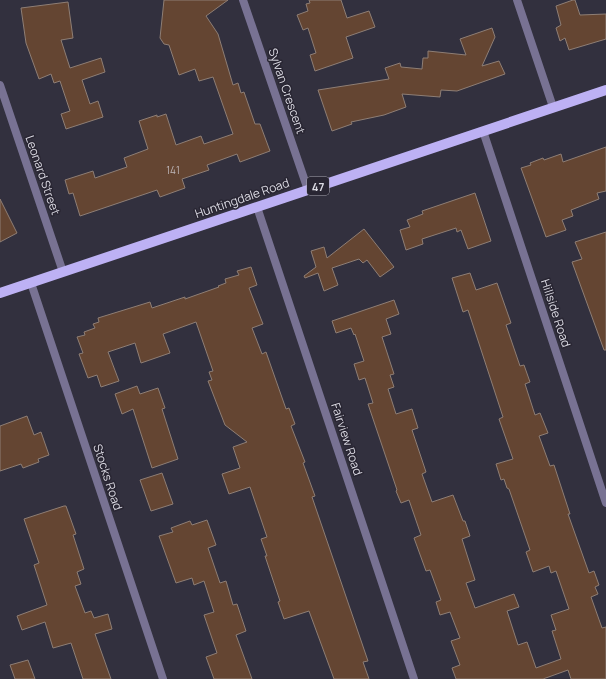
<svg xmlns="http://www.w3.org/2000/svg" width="606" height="679" viewBox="0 0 606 679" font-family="Manrope,sans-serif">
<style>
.building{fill:#644532;stroke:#8e7e75}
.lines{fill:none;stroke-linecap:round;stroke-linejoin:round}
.minor{stroke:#787293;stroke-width:8}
.primary{stroke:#bdb1f4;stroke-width:10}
.labels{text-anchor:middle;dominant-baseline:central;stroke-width:3;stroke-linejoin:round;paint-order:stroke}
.number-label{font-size:10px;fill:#bdb5b7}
.shield{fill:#292633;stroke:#a6a4ae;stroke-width:1}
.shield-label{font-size:11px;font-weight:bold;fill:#dbdae3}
.street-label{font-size:12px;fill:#dbdae3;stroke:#292633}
</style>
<rect width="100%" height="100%" fill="#32303e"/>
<path class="building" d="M164 0H228L206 16 218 34 233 85 238 83 241 93 244 92 255 124H260L270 151 240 162 237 154 207 165 209 170 182 179 185 188 160 197 157 190 80 216 73 193 69 194 65 180 93 171 95 178 127 167 124 158 148 149 139 121 157 115V117L166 114 176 145 201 136 204 144 233 134 213 77 199 81 195 69 179 75 169 45 164 44 160 38Z
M309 0H341L347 18 369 11 375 27 346 37 353 58 315 71 310 55 316 53 308 28 303 30 297 15 308 11 306 4 310 3Z
M573 0H575L580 15 606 14V39L569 50 565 38 560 41 556 28 561 25 556 6Z
M68 2 73 38 61 40 70 68 101 58 105 72 82 80 90 104 98 101 103 117 66 129 61 114 70 111 60 81 54 83 51 74 39 79 26 43 21 8Z
M492 28 495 37 482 66 499 61 505 74 457 91 441 90 440 97 402 94 406 107 384 115 351 122 352 124 332 131 318 90 389 79 385 68 400 63 401 67 422 69 423 58H428V51L466 55 460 39Z
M606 147V191L597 193 599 199 571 210 573 216 562 220 566 230 546 237 521 168 531 165 530 163 543 158 544 160 561 154 563 162Z
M475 193 491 241 468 249 461 230 457 232 456 228 422 239 423 244 406 250 400 230 410 227 407 220 423 214 422 211Z
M0 199 17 233 0 242Z
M364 229 394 267 380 277 367 260 363 263 359 259 332 268 338 285 324 291 318 273 305 278 304 276 316 267 311 251 324 247 327 258Z
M606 232V350H604L572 262 582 259 575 242Z
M251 267 257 285 249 288 263 324 252 328 262 354 266 352 286 409 289 408 295 424 291 426 305 462 303 463 315 496 312 497 368 661 363 662 369 679H334L309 611 284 619 278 602 280 601 265 556H267L261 539 267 537 250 487 229 494 222 474 240 468 233 447 247 442 225 425 208 381 212 380 209 372 213 371 196 322 163 334 170 353 141 363 135 343 108 352 119 381 101 387 97 375 88 378 79 354 83 353 77 337 85 335 84 332 95 328 93 324 99 322 98 318 150 302 152 308 185 297V299L219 287 218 286 226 283 225 279 239 275 237 271Z
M470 273 476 290 497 283 511 323 506 325 520 366 524 365 530 382 525 384 535 415 540 413 548 433 539 436 550 466 554 465 570 514H568L589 573 594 571 599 585 595 587 598 594 591 597 602 628 606 627V679H571L568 670 543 679H456L452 668 460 665 451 641 460 638 450 612 440 615 436 602 441 600 430 570 426 571 414 538 421 535 409 500 401 503 396 491 397 490 368 404 373 403 365 378 359 380 354 364 364 361 355 334 354 335 351 328 336 333 332 321 394 300 399 314 386 319 391 334 382 337 394 374 390 375 394 387 388 389 396 414 412 409 418 428 412 430 426 472 422 474 432 502 453 495 463 521H465L470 536 462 539 475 580 466 583 475 608 514 594 519 607 507 611 518 645 527 642 536 668 561 659 552 631 556 630 551 615 569 609 556 571 551 573 549 566 533 572 526 552 530 550 509 489 507 488 504 479 501 480 496 464 513 459 499 419 503 417 468 310 463 312 452 278Z
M137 386 140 394 158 388 165 408 162 409 178 459 152 468 133 409 122 414 115 394Z
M27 416 34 435 41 432 49 455 38 459 39 462 23 468 21 464 0 471V426Z
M162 473 173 504 151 511 140 480Z
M64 506H66L76 534 73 535 84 569 77 572 81 584 75 586 85 613 91 611 94 618 108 614 112 629 95 634 111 679H83L71 643 53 648 45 622 22 630 17 616 47 605 34 565 39 563 24 519Z
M207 520 216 545 208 548 220 583 226 581 233 605 237 604 246 631 236 635 252 679H214L206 657 217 653 204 615 214 612 204 581 194 585 192 578 176 583 159 536 173 532 171 528 190 521 192 525Z
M28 660 35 679H15L10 665Z"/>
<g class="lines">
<path class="minor" d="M243 0 308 190
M517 0 553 107
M0 85 63 272
M483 131 606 503
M257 207 414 679
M31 283 163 679"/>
<path class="primary" d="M0 293 606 90"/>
</g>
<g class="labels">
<g class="number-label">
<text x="173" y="170">141</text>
</g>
<rect class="shield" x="307" y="177" width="22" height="18" rx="3"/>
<g class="shield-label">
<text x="318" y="186">47</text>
</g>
<g class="street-label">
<text transform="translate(287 91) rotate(71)">Sylvan Crescent</text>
<text transform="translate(43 175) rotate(71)">Leonard Street</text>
<text transform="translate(242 198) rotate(-19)">Huntingdale Road</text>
<text transform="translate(556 313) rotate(72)">Hillside Road</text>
<text transform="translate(347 439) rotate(72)">Fairview Road</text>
<text transform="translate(108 477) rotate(72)">Stocks Road</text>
</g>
</g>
</svg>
